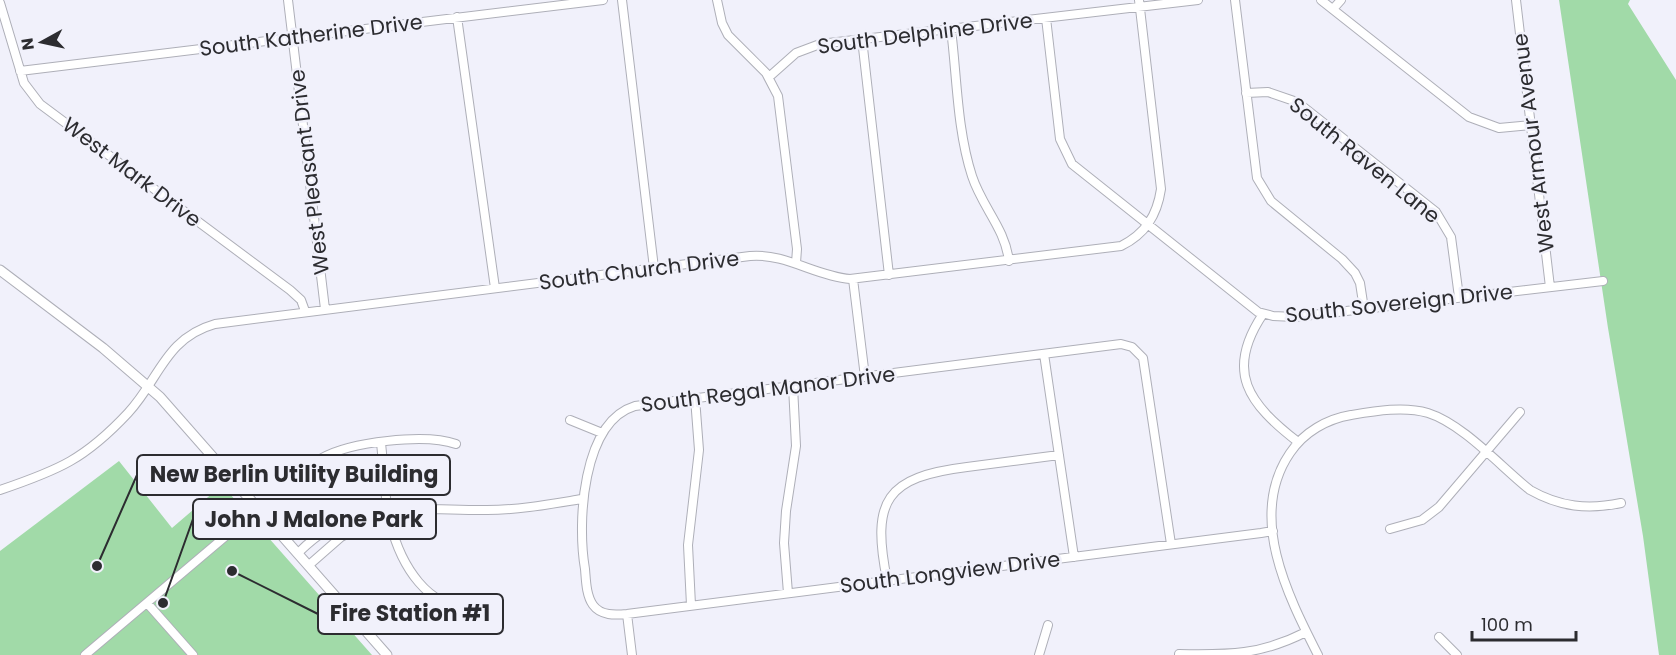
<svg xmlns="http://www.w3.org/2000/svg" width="1676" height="655" viewBox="0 0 1676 655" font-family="Poppins,sans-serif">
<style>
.green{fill:#a1daa8}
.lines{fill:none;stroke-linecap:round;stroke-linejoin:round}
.minor-casing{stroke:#aeafb8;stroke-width:10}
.major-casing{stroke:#aeafb8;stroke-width:11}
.minor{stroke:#fff;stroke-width:8}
.major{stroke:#fff;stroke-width:9}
.labels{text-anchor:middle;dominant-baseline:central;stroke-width:5;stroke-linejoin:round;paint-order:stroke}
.street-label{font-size:21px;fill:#2c2c30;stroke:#f1f1fb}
.leader{fill:none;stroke:#2c2c30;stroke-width:2}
.callout-dot{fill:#2c2c30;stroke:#f1f1fb;stroke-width:2}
.callout{fill:#f1f1fb;stroke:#2c2c30;stroke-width:2}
.callout-label{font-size:22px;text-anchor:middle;font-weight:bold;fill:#2c2c30}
</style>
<rect width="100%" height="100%" fill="#f1f1fb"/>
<path class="green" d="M1559 0H1630L1628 4 1676 80V655H1659L1643 536 1608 328Z
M119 461 172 528 222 485 372 655H0V551Z"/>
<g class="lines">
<g class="minor-casing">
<path id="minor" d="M288 0 325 309
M622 0 654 268
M717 0 722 23 728 35 766 73 778 96 797 249 796 263
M1235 0 1257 178 1271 201 1342 259 1355 273 1360 283 1364 309
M1321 0 1469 117 1499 128 1531 125
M1516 0 1550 287
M0 3 24 83 40 104 290 290 301 300 305 311
M1333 9 1341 0
M457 17 495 288
M1046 18 1060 139 1072 164 1258 312 1273 316 1295 317 1603 281
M951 29C957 77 957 130 972 176 982 207 1005 228 1009 261
M862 39 889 275
M20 71 603 0
M769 77 796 53 820 44 1198 0
M1246 93 1268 92 1297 102 1436 212 1451 237 1459 297
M853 279 865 377
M1263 314C1224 372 1249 404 1298 442
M1044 354 1074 557
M570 420 602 433
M381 443C384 469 384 497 390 522 400 563 428 614 477 606
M322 458C350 442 425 433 456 444
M0 490C59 470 85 459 128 413 159 380 165 338 215 324L750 256C786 253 815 276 850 279L1121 246C1145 234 1157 216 1161 189L1139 0
M1390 529 1422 520 1439 507 1520 412
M1171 544 1143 358 1132 347 1121 344 635 406C582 422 577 523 585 569 586 580 586 595 593 605 601 616 615 615 627 614L1261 533 1273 531
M298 553C358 493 411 512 487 510 519 510 551 504 582 499
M309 565 341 537 388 511
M887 580C871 500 886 477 967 467 998 463 1028 459 1059 455
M788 593 784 543 786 511 796 446 793 386
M147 603 193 655
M691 605 688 545 699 450 695 398
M627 614 632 655
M1439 637 1457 655
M1179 654C1229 655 1261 655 1306 632
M85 655 259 508
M1039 655 1048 625
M1318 655C1288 596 1247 516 1290 453 1304 432 1327 419 1351 415 1375 411 1404 406 1428 413 1463 424 1501 467 1530 490 1560 507 1588 510 1621 503"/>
</g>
<g class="major-casing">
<path id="major" d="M0 270 103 348 160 397 387 655"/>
</g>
<use href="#minor" class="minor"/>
<use href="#major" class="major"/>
</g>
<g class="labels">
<g class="street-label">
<text transform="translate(925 33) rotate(-7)">South Delphine Drive</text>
<text transform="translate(311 35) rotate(-7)">South Katherine Drive</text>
<text transform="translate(1533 143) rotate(-97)">West Armour Avenue</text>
<text transform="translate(1365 160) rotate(39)">South Raven Lane</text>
<text transform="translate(132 172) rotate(37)">West Mark Drive</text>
<text transform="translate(309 172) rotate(-97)">West Pleasant Drive</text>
<text transform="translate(639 270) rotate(-7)">South Church Drive</text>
<text transform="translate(1399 303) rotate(-6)">South Sovereign Drive</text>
<text transform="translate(768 389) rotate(-7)">South Regal Manor Drive</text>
<text transform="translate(950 572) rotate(-7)">South Longview Drive</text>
</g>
</g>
<path class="leader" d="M97 566L137 475M163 603L193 519M232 571L318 614"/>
<g class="callout-dot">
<circle cx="97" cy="566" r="6"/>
<circle cx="163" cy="603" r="6"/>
<circle cx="232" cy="571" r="6"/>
</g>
<g class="callout">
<rect x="137" y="455" width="313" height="40" rx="6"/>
<rect x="193" y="499" width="243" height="40" rx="6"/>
<rect x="318" y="594" width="185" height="40" rx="6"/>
</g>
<g class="callout-label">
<text x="294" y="482">New Berlin Utility Building</text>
<text x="314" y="527">John J Malone Park</text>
<text x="410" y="621">Fire Station #1</text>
</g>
<g transform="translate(42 42) rotate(262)" stroke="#f1f1fb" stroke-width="4.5" paint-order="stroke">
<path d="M0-4.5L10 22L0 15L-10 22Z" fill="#2c2c30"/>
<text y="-9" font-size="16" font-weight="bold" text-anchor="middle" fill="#2c2c30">N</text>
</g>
<path d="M1472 631v9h104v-9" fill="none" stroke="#2c2c30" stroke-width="3"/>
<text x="1481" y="631" font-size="18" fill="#2c2c30" stroke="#f1f1fb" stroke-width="4.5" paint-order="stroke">100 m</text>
</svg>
